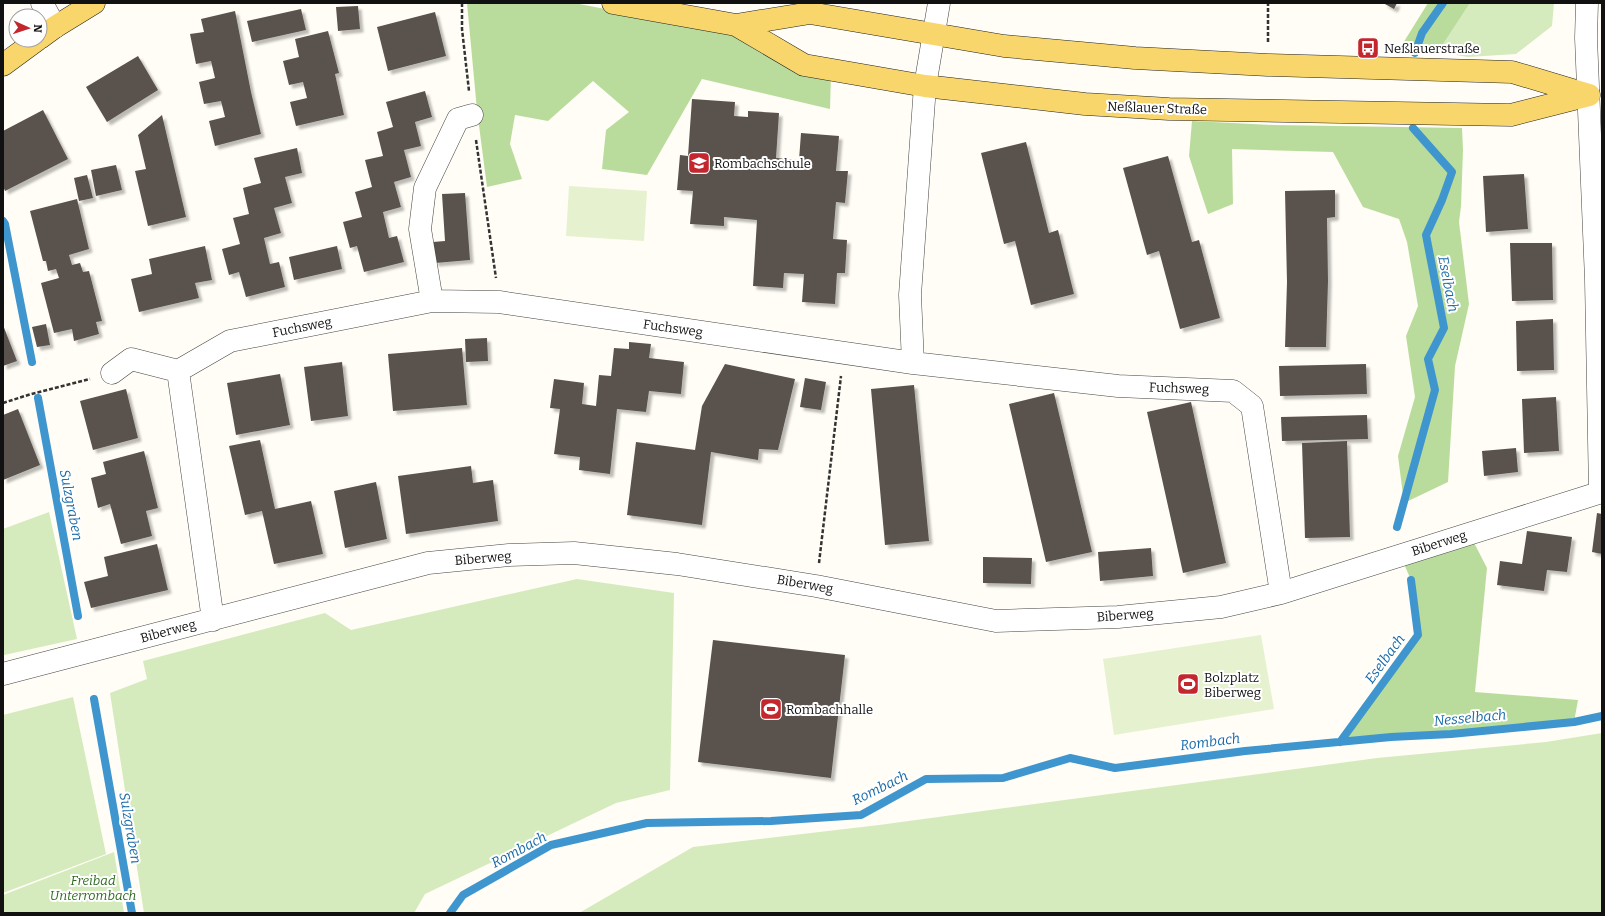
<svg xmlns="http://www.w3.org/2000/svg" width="1605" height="916" viewBox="0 0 1605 916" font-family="Bitter,serif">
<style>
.green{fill:#d5ebbd}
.forest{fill:#b9dc9c}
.pitch{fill:#e6f2cf}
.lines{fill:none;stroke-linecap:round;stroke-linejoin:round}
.stream{stroke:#3f96cf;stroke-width:8}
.building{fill:#5a524d;filter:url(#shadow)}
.minor-casing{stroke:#444;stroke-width:23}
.major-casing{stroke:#222;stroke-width:23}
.path{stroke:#333;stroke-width:2.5;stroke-dasharray:4 2;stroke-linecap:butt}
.minor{stroke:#fff;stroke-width:22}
.major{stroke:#f9d66b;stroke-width:22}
.labels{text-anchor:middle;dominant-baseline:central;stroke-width:4;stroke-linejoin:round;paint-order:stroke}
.poi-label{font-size:13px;fill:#111;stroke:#fff;text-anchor:start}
.street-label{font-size:13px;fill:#111;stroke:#fff}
.park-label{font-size:13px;font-style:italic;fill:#2f6b1f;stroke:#fff}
.water-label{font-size:14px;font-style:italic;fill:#1768a6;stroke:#fff}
</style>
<defs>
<filter id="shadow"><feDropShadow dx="3.5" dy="3.5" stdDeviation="1" flood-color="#0004"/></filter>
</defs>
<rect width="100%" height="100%" fill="#fffdf5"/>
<path class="green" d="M1470 3H1554L1552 26 1516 54 1468 57 1438 52Z
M49 512 77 639 4 655 3 650V529Z
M577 579 674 593 670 790 616 803 425 894 414 913H144L110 693 147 679 143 661 325 613 351 630Z
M73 697 106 854 3 893V715Z
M1602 733V913H579L693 847 879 825 1377 758 1546 742Z
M114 852 124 913H3V895Z"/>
<path class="forest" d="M467 3H574L741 35 831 74 830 109 702 79 647 175 602 169 606 130 629 112 593 81 548 121 515 115 510 144 522 179 487 187 477 110Z
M1428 3H1470L1438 52 1400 48Z
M1192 121 1274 125 1462 128 1463 150 1461 206 1459 222 1469 304 1455 366 1448 482 1404 503 1398 456 1415 397 1406 336 1418 306 1407 242 1399 219 1363 207 1333 152 1232 149 1233 204 1208 214 1189 156Z
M1469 533 1487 568 1475 692 1578 700 1574 722 1451 734 1391 737 1340 742 1418 635 1411 580 1400 555Z"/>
<path class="pitch" d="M569 186 647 191 644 241 566 236Z
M1261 635 1274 709 1114 735 1103 659Z"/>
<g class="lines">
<path class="stream" d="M1415 53 1422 33 1443 3
M3 221 5 224 32 362
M38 398 78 616
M1397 527 1435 390 1428 359 1444 328 1426 235 1442 200 1452 172 1413 128
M94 699 132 913
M1340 742 1418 635 1411 580
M450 913 463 895 551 845 647 823 771 821 861 815 926 779 1003 778 1070 758 1115 768 1245 751 1391 737 1451 734 1574 722 1602 716"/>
</g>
<path class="building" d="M1383 3H1397L1394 9Z
M358 6 360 29 338 31 336 7Z
M301 9 306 30 252 42 247 21Z
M235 11 251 92 261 134 215 146 209 121 225 117 221 101 204 104 199 82 215 78 211 61 196 64 190 34 204 32 201 19Z
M435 12 446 56 388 71 377 27Z
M328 31 339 73 335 74 344 115 296 126 290 102 307 98 303 82 289 85 283 61 299 57 295 39Z
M138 56 158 90 107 122 86 87Z
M425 91 432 117 415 122 421 146 404 150 411 177 394 182 401 207 383 212 389 238 397 236 404 262 364 272 357 246 350 248 343 222 362 217 355 192 372 187 365 160 383 156 377 132 393 127 386 102Z
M692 99 735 102 734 116 748 117V111L779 113 776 158 799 160 801 133 839 136 836 171H848L845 203 836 202 833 239 847 240 845 273H837L835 304 802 302 804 274 784 273 783 288 753 286 757 220 724 217V226L690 224 693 191 677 190 680 155 688 156Z
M43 110 68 159 5 191 3 186V131Z
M162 115 186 217 148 226 135 171 146 169 138 135Z
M1026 142 1049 233 1058 230 1074 294 1031 305 1015 241 1004 244 981 153Z
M297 148 302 173 285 177 292 203 274 208 281 233 264 238 270 264 279 262 285 287 246 297 239 272 229 275 222 249 240 244 233 218 249 214 243 188 261 183 254 158Z
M1168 156 1192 242 1199 240 1220 318 1180 329 1159 251 1147 255 1123 168Z
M116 165 122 190 96 196 91 170Z
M1524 174 1528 229 1486 232 1483 176Z
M87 175 93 198 79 201 74 178Z
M1335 190V217L1327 218 1328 281 1326 347H1285L1287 282 1285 191Z
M465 193 470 260 435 263 433 242 445 241 442 194Z
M77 199 89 249 69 255 72 265 80 263 83 272 89 271 102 321 96 322 99 334 74 341 72 329 54 333 41 283 59 278 56 269 48 271 46 261H43L30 211Z
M1510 243H1552L1553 300 1512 301Z
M205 246 212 280 195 283 199 298 139 312 131 279 152 274 149 259Z
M337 246 342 269 294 280 289 257Z
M1553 319 1554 370 1517 371 1516 321Z
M46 324 50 345 37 347 32 327Z
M3 325 17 361 3 366Z
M487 338 488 361 466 362 465 339Z
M629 342 651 344 649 358 684 362 681 394 649 391 646 412 617 409 610 474 579 470 580 457 554 454 560 409 550 408 554 379 584 383 582 404 596 406 599 375 611 376 614 348 629 349Z
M462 348 467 405 393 411 388 354Z
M342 362 348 416 311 421 304 367Z
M725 364 795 379 778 450 759 449 758 460 711 452 702 525 627 515 636 442 695 450 702 406Z
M1366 364 1367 394 1280 396 1279 366Z
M280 374 290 425 236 435 227 383Z
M805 378 826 382 821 410 800 407Z
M914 385 929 541 885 545 871 389Z
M126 389 138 438 93 450 80 401Z
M1054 393 1092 552 1046 562 1009 404Z
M1556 397 1559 451 1524 453 1522 399Z
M1191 402 1226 563 1183 573 1147 412Z
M18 409 40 465 3 480V415Z
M1367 415 1368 439 1282 441 1281 417Z
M260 440 275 509 311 501 323 554 274 564 262 511 245 515 229 446Z
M1347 441 1350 537 1305 538 1302 443Z
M1516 448 1518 472 1484 476 1482 451Z
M144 451 158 508 146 511 152 536 121 544 110 504 98 508 91 478 106 474 103 462Z
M471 466 473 483 493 480 498 521 406 534 398 476Z
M376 482 387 539 345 548 334 491Z
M1597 513 1602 514V554L1592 552Z
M1527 531 1572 537 1567 572 1547 570 1544 591 1497 585 1500 561 1522 564Z
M157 544 168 590 91 608 84 582 108 576 104 557Z
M1151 548 1153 576 1100 581 1098 552Z
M983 557 1032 558 1031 584 983 583Z
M713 640 845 655 831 778 698 762Z"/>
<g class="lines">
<g class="minor-casing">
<path id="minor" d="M42 3 55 27
M1587 3 1586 38 1596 280 1600 492
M432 301 420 229 425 188 458 119 472 115
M913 363 910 295 925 86 939 3
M112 373 131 359 178 371
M213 620 178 371 230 341 432 301 499 302 913 363 1118 386 1233 391 1252 406 1281 593
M3 674 428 563 509 555 574 553 677 564 816 586 996 621 1118 617 1221 607 1281 593 1602 492"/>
</g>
<g class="major-casing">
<path id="major" d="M613 3 736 25 810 13 1004 46 1135 58 1268 65 1512 72 1589 95
M736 25 804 65 925 86 1085 104 1169 109 1511 115 1589 95
M40 38 55 27 94 3
M3 65 37 40"/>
</g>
<path class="path" d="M462 3V29L469 91
M1268 42V3
M476 140 496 278
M3 403 28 395 90 379
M819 563 841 376"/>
<use href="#minor" class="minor"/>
<use href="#major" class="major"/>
</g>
<defs>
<g id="bus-square" transform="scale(1.15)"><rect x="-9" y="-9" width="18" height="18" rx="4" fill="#c4262e" stroke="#fff"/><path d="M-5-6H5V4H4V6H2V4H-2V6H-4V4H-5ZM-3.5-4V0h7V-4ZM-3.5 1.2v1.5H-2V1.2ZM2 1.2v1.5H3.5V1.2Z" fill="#fff"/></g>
<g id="school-square" transform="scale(1.15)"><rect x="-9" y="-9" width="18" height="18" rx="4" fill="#c4262e" stroke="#fff"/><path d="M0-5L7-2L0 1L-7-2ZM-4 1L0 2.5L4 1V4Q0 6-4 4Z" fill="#fff"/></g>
<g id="stadium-square" transform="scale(1.15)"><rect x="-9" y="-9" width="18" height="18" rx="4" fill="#c4262e" stroke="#fff"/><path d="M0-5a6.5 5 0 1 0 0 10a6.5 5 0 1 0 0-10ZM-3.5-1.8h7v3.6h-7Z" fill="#fff"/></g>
</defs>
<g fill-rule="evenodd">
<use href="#bus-square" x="1368" y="48"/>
<use href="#school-square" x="699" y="163"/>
<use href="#stadium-square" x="1188" y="684"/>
<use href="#stadium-square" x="771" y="709"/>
</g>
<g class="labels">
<g class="poi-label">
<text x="1384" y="48">Neßlauerstraße</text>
<text x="714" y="163">Rombachschule</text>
<text x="1204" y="677">Bolzplatz<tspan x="1204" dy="15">Biberweg</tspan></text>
<text x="786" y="709">Rombachhalle</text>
</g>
<g class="street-label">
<text transform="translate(1157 108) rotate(2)">Neßlauer Straße</text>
<text transform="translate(302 327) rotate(-11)">Fuchsweg</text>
<text transform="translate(673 328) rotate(8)">Fuchsweg</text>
<text transform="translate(1179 388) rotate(2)">Fuchsweg</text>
<text transform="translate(1439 543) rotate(-18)">Biberweg</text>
<text transform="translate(483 558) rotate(-5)">Biberweg</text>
<text transform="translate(805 584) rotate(10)">Biberweg</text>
<text transform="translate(1125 615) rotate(-4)">Biberweg</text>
<text transform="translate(168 631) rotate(-15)">Biberweg</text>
</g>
<g class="park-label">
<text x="93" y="880">Freibad<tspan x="93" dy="15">Unterrombach</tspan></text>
</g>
<g class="water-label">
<text transform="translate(1448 284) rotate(79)">Eselbach</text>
<text transform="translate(71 505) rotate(79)">Sulzgraben</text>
<text transform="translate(1385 659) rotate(-54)">Eselbach</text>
<text transform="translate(1470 718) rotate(-5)">Nesselbach</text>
<text transform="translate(1210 742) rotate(-7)">Rombach</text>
<text transform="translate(880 788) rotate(-26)">Rombach</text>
<text transform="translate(130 828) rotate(80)">Sulzgraben</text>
<text transform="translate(519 850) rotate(-28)">Rombach</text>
</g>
</g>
<rect width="1605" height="916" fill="none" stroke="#111111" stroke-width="8"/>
<g transform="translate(28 28) rotate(93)"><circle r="19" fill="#ffffff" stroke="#a0a0a0"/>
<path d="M0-3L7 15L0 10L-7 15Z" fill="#c4262e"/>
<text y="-6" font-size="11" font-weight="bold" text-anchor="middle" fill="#111111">N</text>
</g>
</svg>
